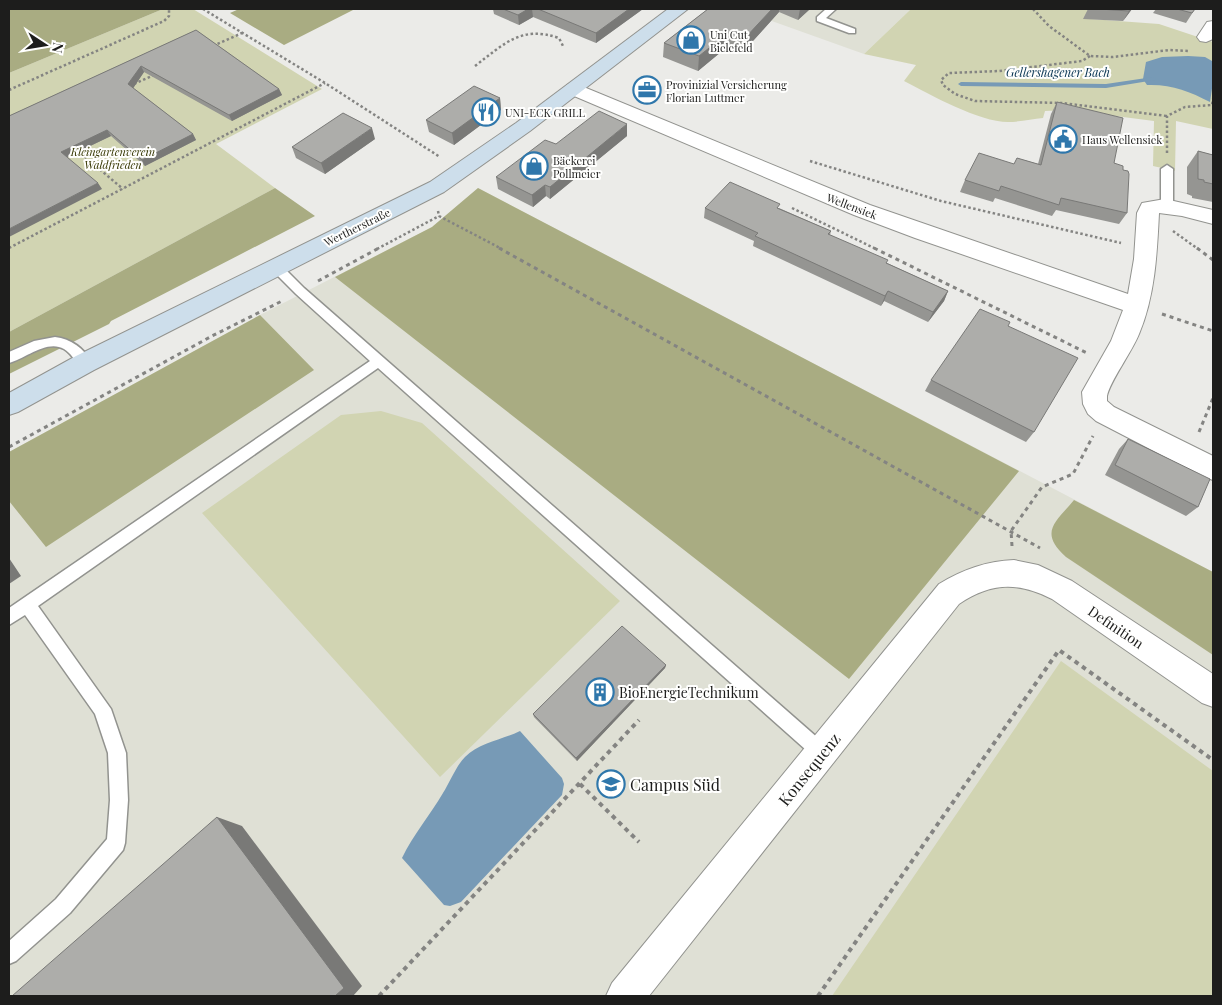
<svg xmlns="http://www.w3.org/2000/svg" width="1222" height="1005" viewBox="0 0 1222 1005" font-family="'Playfair Display',serif">
<style>
.built{fill:#dfe0d5}
.green{fill:#d1d4b2}
.forest{fill:#a9ac82}
.water{fill:#779ab6}
.lines{fill:none;stroke-linecap:round;stroke-linejoin:round}
.stream{fill:#779ab6;fill-rule:evenodd}
.lane-casing{stroke:#92938f;stroke-width:3}
.street-casing{stroke:#92938f;stroke-width:2}
.secondary-casing{stroke:#92938f;stroke-width:2}
.path-far2{stroke:#848482;stroke-width:2.5;stroke-dasharray:2.5 2.5;stroke-linecap:butt}
.path-far1{stroke:#848482;stroke-width:3;stroke-dasharray:4 4;stroke-linecap:butt}
.path{stroke:#848482;stroke-width:4;stroke-dasharray:4.5 4.5;stroke-linecap:butt}
.lane{fill:#fff;fill-rule:evenodd}
.street{fill:#fff;fill-rule:evenodd}
.secondary{fill:#cddeeb;fill-rule:evenodd}
.wall{fill:#959592}
.shaded-wall{fill:#797977}
.building{fill:#adadaa;stroke:#797977}
.labels{text-anchor:middle;dominant-baseline:central;stroke-width:4;stroke-linejoin:round;paint-order:stroke}
.far-poi-label{font-size:11px;fill:#1d1d1c;stroke:#fffffe;text-anchor:start}
.far-park-label{font-size:11px;font-style:italic;fill:#373803;stroke:#fffffe}
.far-street-label{font-size:11px;fill:#1d1d1c;stroke:#fffffe}
.far-water-label{font-size:12px;font-style:italic;fill:#083452;stroke:#fffffe}
.street-label{font-size:14px;fill:#1d1d1c;stroke:#fffffe}
.poi-label{font-size:14px;fill:#1d1d1c;stroke:#fffffe;text-anchor:start}
.near-street-label{font-size:16px;fill:#1d1d1c;stroke:#fffffe}
.near-poi-label{font-size:16px;fill:#1d1d1c;stroke:#fffffe;text-anchor:start}
</style>
<rect width="100%" height="100%" fill="#ebebe8"/>
<path class="built" d="M738 9H911L864 54Z
M478 188 1213 572V996H9V452L260 315 432 227Z"/>
<path class="green" d="M163 9H193L322 89 216 144 275 188 9 332V73Z
M911 9H1089L1091 19 1159 24 1213 42V129L1176 121 1175 171 1153 166 1154 121 1069 110 1045 111 1043 118C1032 119 1020 122 1008 122 979 122 931 95 904 81L916 65 864 54Z
M381 411 422 423 620 601 440 777 202 513 341 415Z
M1061 661 1213 771V996H832Z"/>
<path class="forest" d="M9 9H163L9 73Z
M239 9H355L284 45 230 13Z
M275 188 315 216 111 321 109 324 9 374V332Z
M478 188 1019 471 849 679 335 277 432 227Z
M260 315 314 370 46 547 9 501V452Z
M1074 500 1213 572V655L1066 557C1038 532 1056 522 1074 500Z"/>
<path class="water" d="M1188 56 1205 57 1212 61 1213 82 1210 102C1189 91 1171 84 1147 85L1143 79 1146 62 1162 57Z
M520 731 562 778 564 784 562 795 461 902 450 906 444 905 402 858C413 835 430 815 443 793 450 782 456 766 465 757 480 742 502 740 520 731Z"/>
<g class="lines">
<path class="stream" d="M1153 77 1156 79 1155 80 1106 88 961 86 958 84 961 82 1106 84Z"/>
<g class="lane-casing">
<path id="lane" d="M826 9H836L826 18 855 29V33H849L817 21V17Z
M1167 165 1173 169V207L1167 211 1161 207V169Z
M276 263 280 264 304 288 827 746 830 752 827 758 821 761 815 758 378 368 38 606 111 709 126 753 128 800 125 843 123 850 70 913 16 961 9 964V941L56 899 107 839 110 800 108 753 95 714 25 615 9 625V608L370 361 296 294 272 270 270 267 272 264Z
M55 337C71 339 84 348 92 363L90 367H80C75 361 71 353 64 349 47 339 25 359 9 363V352L34 341Z"/>
</g>
<g class="street-casing">
<path id="street" d="M1213 21V39L1206 42 1200 41 1197 37 1207 22Z
M574 83 870 205 1128 294 1134 259 1137 213 1142 203 1165 199 1213 210V224L1182 216 1159 213C1157 254 1155 296 1139 334 1132 352 1110 381 1107 396V401L1114 407 1213 456V480L1204 477 1096 421 1088 414 1083 404 1082 392 1111 341 1123 310 915 238 854 215 567 93 565 89 567 85Z
M1014 560 1038 565 1072 581 1213 674V707L1202 703 1052 599C1018 582 992 582 959 604L649 996H606L612 983 939 584C962 570 986 561 1014 560Z"/>
</g>
<g class="secondary-casing">
<path id="secondary" d="M668 9H688L530 131 444 192 94 370 18 412 9 415V393L76 356 430 182 516 123Z"/>
</g>
<path class="path-far2" d="M203 9 325 83 440 157
M1033 9 1049 26 1090 56 1113 57 1169 50 1188 51
M213 46 242 33
M1090 56 1082 61 999 71 949 73 941 80 943 85 955 94 975 101 1062 103 1167 116
M475 66C504 44 521 25 559 38L564 48
M134 84 154 75
M9 90 164 21 169 16V9
M77 150 123 189
M1167 153V116L1185 107 1212 105 1213 99
M810 161 941 201 1121 243
M792 208 876 249
M438 211 439 216 502 249
M1173 231 1198 249
M9 248 325 83
M377 249 439 216"/>
<path class="path-far1" d="M499 248 1040 548
M874 248 1087 353
M1197 248 1213 260
M318 281 379 248
M1162 314 1213 331
M1199 432 1213 398
M9 447 212 336 282 301
M1012 546 1011 531 1042 487 1073 474 1093 436"/>
<path class="path" d="M580 784 639 842
M379 996 639 720
M818 996 1059 650 1213 760"/>
<use href="#lane" class="lane"/>
<use href="#street" class="street"/>
<use href="#secondary" class="secondary"/>
</g>
<path class="wall" d="M493 9H643L596 43 533 17 519 25 494 14Z
M708 9H810L798 20 779 12 743 52 727 47 698 71 663 57 664 43Z
M1088 9H1132L1123 21 1083 19Z
M1156 9H1195L1186 23 1153 13Z
M196 30 279 89 282 95 232 121 144 72 133 88 193 134 196 140 145 166 111 136 67 157 102 189 9 116Z
M500 98 501 110 454 145 429 132 426 120Z
M1057 102 1114 163 1123 170 1127 213 1119 224 1056 210 1052 216 995 198 993 202 960 192 965 180 1014 164 1017 158 1038 164 1051 114Z
M627 136 550 199 546 196 533 207 498 189 496 177 556 144Z
M375 139 325 174 296 158 292 147Z
M1198 151 1213 155V202L1192 198V196L1187 194V167Z
M705 208H779L831 231 830 235 887 263 948 291 944 301 928 322 884 301 881 306 753 246 754 241 704 218Z
M1008 326 1034 432 1026 442 925 391 931 380Z
M1128 439 1198 507 1186 516 1105 475 1119 449Z
M666 665 665 668 577 761 534 717 533 714Z"/>
<path class="shaded-wall" d="M528 9H532L533 17 519 25 518 15Z
M629 9H643L596 43V33Z
M772 9H779V12L743 52 745 38Z
M800 9H810L798 20Z
M1130 9H1132L1123 21 1129 11Z
M728 33 727 47 698 71 699 56Z
M141 66 144 72 132 90 128 84Z
M279 89 282 95 232 121 229 115Z
M500 98 501 110 454 145 452 133Z
M627 124V136L550 199V187Z
M372 128 375 139 325 174 321 163Z
M107 130 111 136 65 158 61 152Z
M193 134 196 140 145 166 142 160Z
M98 183 102 189 9 237V229Z
M545 185 546 196 533 207 532 195Z
M888 291 884 301 881 306 885 296Z
M948 291 944 301 928 322 933 312Z
M9 558 21 576 9 584Z
M666 665 665 668 577 761 576 758Z
M217 817 242 826 362 986 353 996H335Z"/>
<path class="building" d="M503 9H528L518 15Z
M538 9H629L596 33Z
M708 9H772L745 38 728 33 699 56 664 43Z
M1099 9H1130L1129 11Z
M1177 9H1195L1192 13Z
M196 30 279 89 229 115 141 66 128 84 193 134 142 160 107 130 61 152 98 183 9 229V116Z
M474 86 500 98 452 133 426 120Z
M1057 102 1123 118 1114 163 1123 166V170L1128 171 1129 174 1127 213 1061 198 1059 205 1001 186 999 191 965 180 979 153 1014 164 1017 158 1041 165Z
M599 111 627 124 550 187 545 185 532 195 496 177 545 140 556 144Z
M343 113 372 128 321 163 292 147Z
M1198 151 1213 155V184L1204 182V180L1198 179Z
M730 182 780 204 777 208 831 231 828 234 888 260 886 263 948 291 933 312 888 291 885 296 755 236 758 233 705 208Z
M980 309 1010 322 1008 326 1078 358 1034 432 931 380Z
M1128 439 1210 479 1198 507 1115 465Z
M622 626 666 665 576 758 533 714Z
M217 817 344 988 335 996H12Z"/>
<defs>
<g id="shop-ring" transform="scale(1.4375)"><circle r="9.5" fill="#fffffe" stroke="#2f77ab" stroke-width="1.5"/><path d="M-5-2.5h2.3a2.7 3.5 0 0 1 5.4 0H5L5.5 6h-11ZM-1.5-2.5h3a1.5 2.3 0 0 0-3 0Z" fill="#2f77ab"/></g>
<g id="office-ring" transform="scale(1.4375)"><circle r="9.5" fill="#fffffe" stroke="#2f77ab" stroke-width="1.5"/><path d="M-6-3h4V-5.5h4V-3h4V5H-6ZM-1-4.5V-3h2v-1.5ZM-6 0V1H6V0Z" fill="#2f77ab"/></g>
<g id="restaurant-ring" transform="scale(1.4375)"><circle r="9.5" fill="#fffffe" stroke="#2f77ab" stroke-width="1.5"/><path d="M-5-6h1v4h1v-4h1v4h1v-4h1v5L-1.5 .5V6h-2V.5L-5-1ZM5-6V6H3V1.5H1.5Q1.5-4 5-6Z" fill="#2f77ab"/></g>
<g id="civic-ring" transform="scale(1.4375)"><circle r="9.5" fill="#fffffe" stroke="#2f77ab" stroke-width="1.5"/><path d="M-.6-6.5H3V-4.5H.6V-3L4-1V1h2V6H-6V1h2V-1L-.6-3ZM-1.2 2.5V6h2.4V2.5Z" fill="#2f77ab"/></g>
<g id="building-ring" transform="scale(1.4375)"><circle r="9.5" fill="#fffffe" stroke="#2f77ab" stroke-width="1.5"/><path d="M-4-6H4V6H1V3H-1V6H-4ZM-2.5-4.3h1.7v1.8h-1.7ZM.8-4.3h1.7v1.8H.8ZM-2.5-1h1.7V.8h-1.7ZM.8-1h1.7V.8H.8Z" fill="#2f77ab"/></g>
<g id="university-ring" transform="scale(1.4375)"><circle r="9.5" fill="#fffffe" stroke="#2f77ab" stroke-width="1.5"/><path d="M0-5L7-2L0 1L-7-2ZM-4 1L0 2.5L4 1V4Q0 6-4 4Z" fill="#2f77ab"/></g>
</defs>
<g fill-rule="evenodd">
<use href="#shop-ring" x="691" y="40"/>
<use href="#office-ring" x="647" y="90"/>
<use href="#restaurant-ring" x="486" y="112"/>
<use href="#civic-ring" x="1063" y="139"/>
<use href="#shop-ring" x="534" y="166"/>
<use href="#building-ring" x="600" y="692"/>
<use href="#university-ring" x="611" y="784"/>
</g>
<g class="labels">
<g class="far-poi-label">
<text x="710" y="34">Uni Cut<tspan x="710" dy="13">Bielefeld</tspan></text>
<text x="666" y="84">Provinizial Versicherung<tspan x="666" dy="13">Florian Luttmer</tspan></text>
<text x="505" y="112">UNI-ECK GRILL</text>
<text x="1082" y="139">Haus Wellensiek</text>
<text x="553" y="160">Bäckerei<tspan x="553" dy="13">Pollmeier</tspan></text>
</g>
<g class="far-park-label">
<text x="113" y="151">Kleingartenverein<tspan x="113" dy="13">Waldfrieden</tspan></text>
</g>
<g class="far-street-label">
<text transform="translate(852 206) rotate(21)">Wellensiek</text>
<text transform="translate(357 227) rotate(-26)">Wertherstraße</text>
</g>
<g class="far-water-label">
<text x="1058" y="72">Gellershagener Bach</text>
</g>
<g class="street-label">
<text transform="translate(1116 627) rotate(34)">Definition</text>
</g>
<g class="poi-label">
<text x="619" y="692">BioEnergieTechnikum</text>
</g>
<g class="near-street-label">
<text transform="translate(809 769) rotate(-51)">Konsequenz</text>
</g>
<g class="near-poi-label">
<text x="630" y="784">Campus Süd</text>
</g>
</g>
<rect width="1222" height="1005" fill="none" stroke="#1d1d1c" stroke-width="20"/>
<g transform="translate(45 45) rotate(102)" stroke="#fffffe" stroke-width="4" paint-order="stroke">
<path d="M0-4L9 19L0 12L-9 19Z" fill="#1d1d1c"/>
<text y="-8" font-size="14" font-weight="bold" text-anchor="middle" fill="#1d1d1c">N</text>
</g>
</svg>
